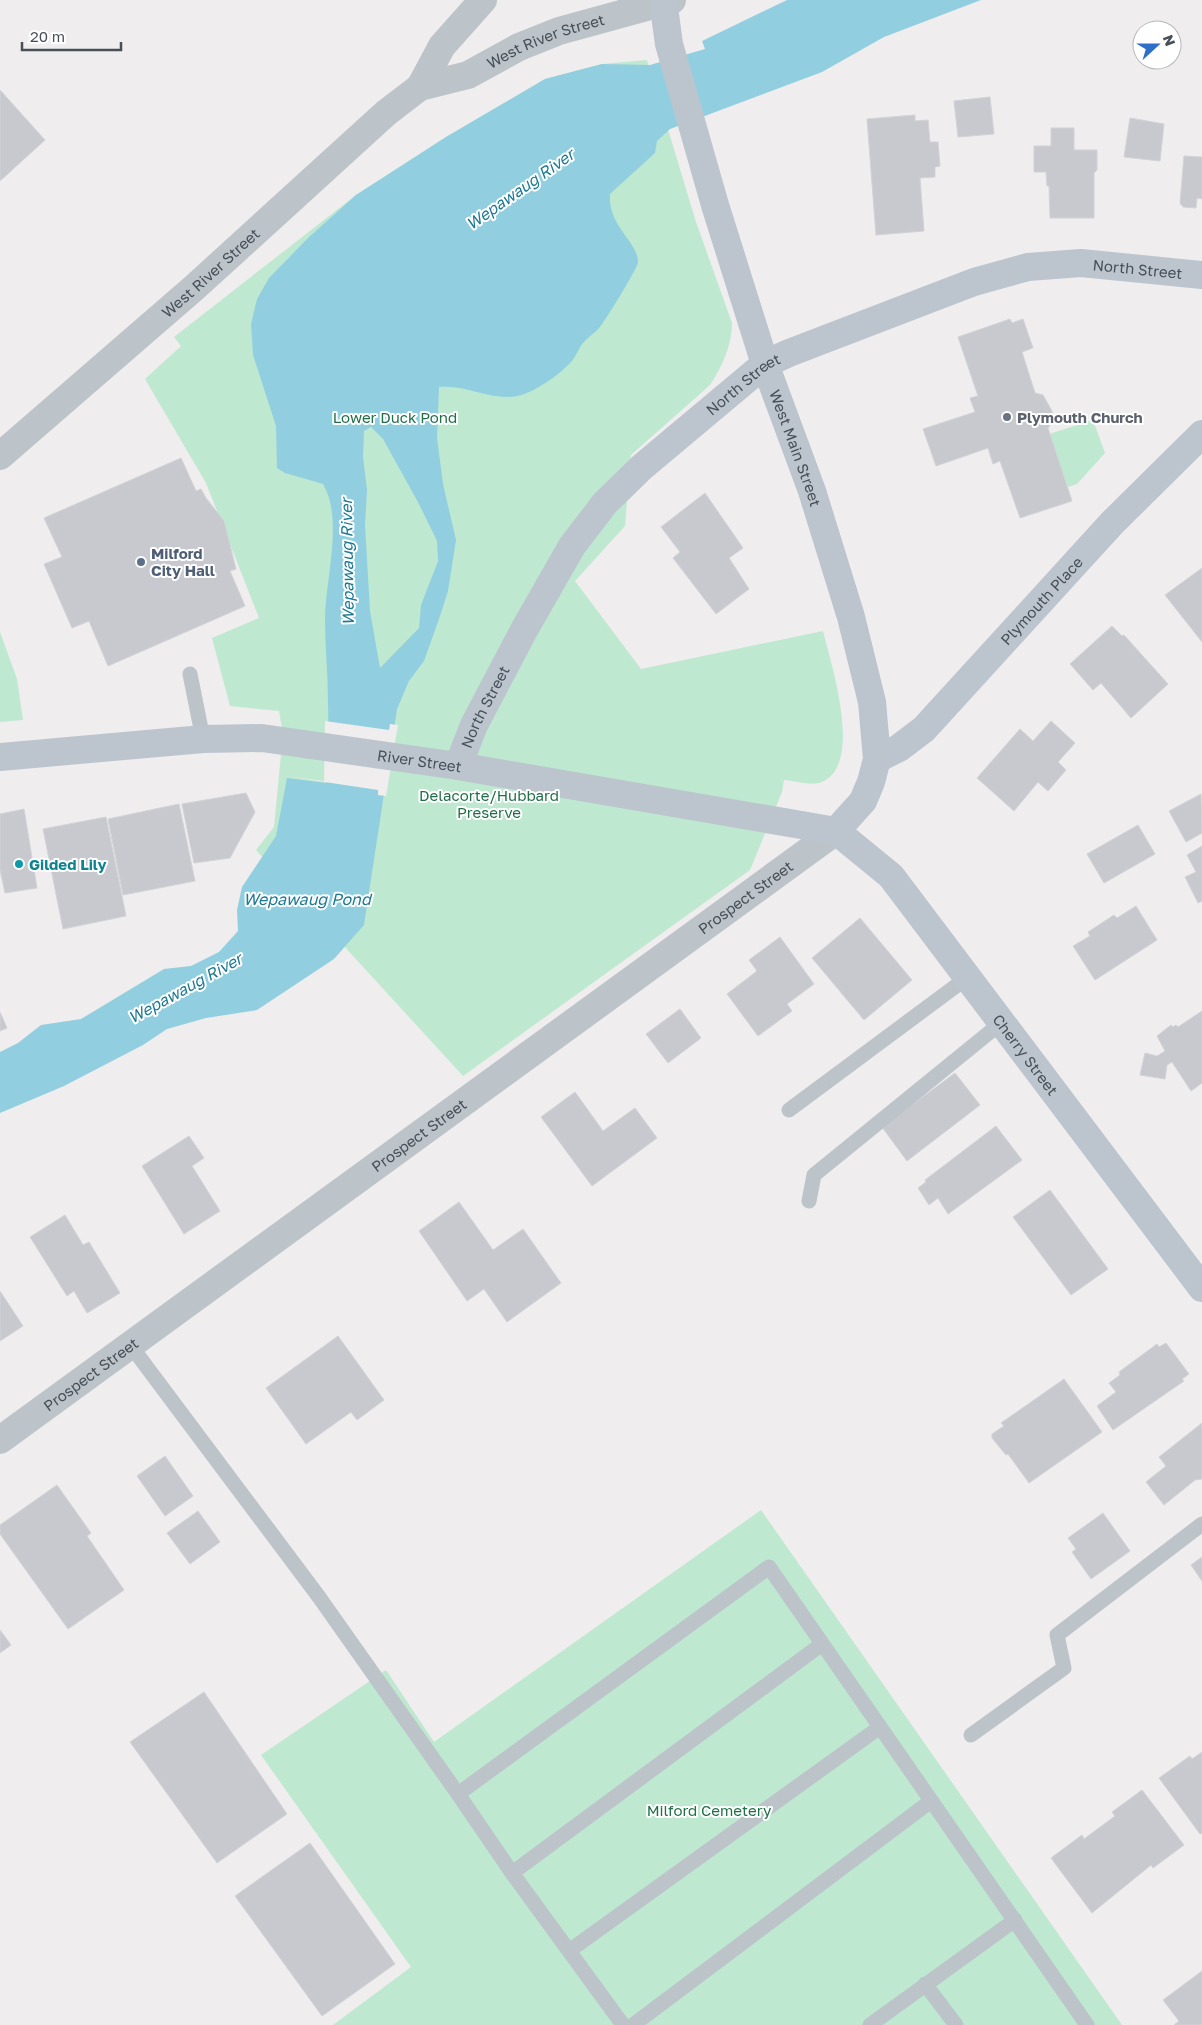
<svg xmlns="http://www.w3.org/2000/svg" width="1202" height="2025" viewBox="0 0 1202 2025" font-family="'Golos Text',sans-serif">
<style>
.green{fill:#bfe8d0}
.water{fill:#91cfe0;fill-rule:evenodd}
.pier{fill:#efeded}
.building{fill:#c7c9cf;stroke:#d1d3d7}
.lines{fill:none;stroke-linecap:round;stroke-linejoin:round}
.service{stroke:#bcc4ca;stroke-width:15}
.minor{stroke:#bcc4ca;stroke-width:28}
.tertiary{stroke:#bcc4ca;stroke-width:28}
.secondary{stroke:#bcc5ce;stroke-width:28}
.worship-dot{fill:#6b7280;stroke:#fff;stroke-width:2}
.service-dot{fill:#5c6f8a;stroke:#fff;stroke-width:2}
.culture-dot{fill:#0f9aa8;stroke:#fff;stroke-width:2}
.labels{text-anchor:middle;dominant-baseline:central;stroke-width:4;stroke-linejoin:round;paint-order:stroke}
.street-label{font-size:15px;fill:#474f57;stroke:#fff}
.park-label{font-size:15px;fill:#216f49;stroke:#fff}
.worship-label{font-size:15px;font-weight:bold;fill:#5b616d;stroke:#fff;text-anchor:start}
.service-label{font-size:15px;font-weight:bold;fill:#4e5e75;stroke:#fff;text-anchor:start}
.culture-label{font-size:15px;font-weight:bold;fill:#0d838f;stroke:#fff;text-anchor:start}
.water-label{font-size:16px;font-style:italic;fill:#1d7a94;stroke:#fff}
</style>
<rect width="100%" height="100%" fill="#efeded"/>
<path class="green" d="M647 60 696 222 732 323C732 345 722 367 710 385L631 455 625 526 575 581 641 669 823 631C831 664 864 764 822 782 811 786 795 781 784 780L782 792 750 870 463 1076 256 850 274 827 283 734 279 711 230 706 212 638 259 618 206 483 145 379 181 346 174 337 356 195 446 137 545 79 602 64Z
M1093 420 1105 453 1077 484 1068 487 1049 434Z
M0 632 17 679 23 720 0 722Z
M761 1510 1122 2025H333L411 1967 261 1755 386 1670 434 1742Z"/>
<path class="water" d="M787 0H981L884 37 822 72 670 129 657 141 655 153 610 194C608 227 638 241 638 262 638 268 605 321 600 327 595 333 588 337 583 343 578 349 576 357 571 362 559 375 534 393 517 396 491 401 466 384 439 387L437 438 443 484 456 540 448 591 439 619 424 661 409 681 397 709 364 925 334 959 257 1010 206 1018 167 1029 143 1045 64 1086 0 1113V1052L18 1043 41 1025 81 1019 164 969 191 966 219 952 238 931 237 910 242 887 276 836 287 778 327 783C327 757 329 730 328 703 328 675 325 647 325 619 325 581 344 519 323 484L285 473 277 468 276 426 253 355 251 324 257 299 269 278 309 237 356 195 446 137 545 79 602 64 650 65 705 49 702 41ZM371 427 383 439 419 504 437 541 438 561 421 605 419 628 380 668 370 611 365 525 367 490 363 457 364 431Z"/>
<path class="pier" d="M325 721 389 730 390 724 398 725 386 796 378 795V790L285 776 324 781Z"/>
<path class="building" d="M0 90 45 140 0 181Z
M990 97 994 134 958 137 954 101Z
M915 115V121L928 120 930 142H938L940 166 935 167V177L920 178 924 231 876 235 867 119Z
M1130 118 1164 124 1160 161 1124 157Z
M1051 128H1074V150H1097V170L1094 173V218H1050L1049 186H1047L1046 172H1034V146H1051Z
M1184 156 1202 157V199L1197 198 1196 208 1183 207 1180 203Z
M1010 319 1012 323 1023 319 1033 348 1022 352 1035 393 1043 395 1052 411 1053 421 1048 428 1072 501 1020 518 1000 461 993 464 988 448 936 466 923 429 975 412 970 398 978 396 958 337Z
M181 458 196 491 201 489 206 498 224 521 236 569 230 571 245 606 108 666 89 621 72 628 44 564 62 557 44 518Z
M705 493 743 548 729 558 749 589 716 614 673 558 680 552 661 527Z
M1202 568V642L1165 595Z
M1112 626 1122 636 1124 635 1168 684 1131 718 1101 683 1093 690 1070 664Z
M1051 721 1075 743 1058 762 1066 770 1048 791 1038 782 1014 811 977 778 1020 729 1033 741Z
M246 793 255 812 230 858 194 863 182 804Z
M1201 794 1202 833 1186 842 1169 811Z
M179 804 195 881 123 895 108 819Z
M24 809 37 888 5 893 0 870V814Z
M106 817 126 916 63 929 43 829Z
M1138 825 1155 854 1104 883 1087 854Z
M1202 846V901L1198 903 1185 877 1196 872 1187 855Z
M1136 906 1157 940 1095 980 1073 946 1090 936 1088 932 1114 915 1117 918Z
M860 918 912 980 864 1020 812 958Z
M780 937 814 984 787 1004 792 1011 758 1036 727 994 757 971 749 960Z
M680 1009 701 1038 668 1063 646 1034Z
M1202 1011V1083L1191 1091 1172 1062 1167 1065 1165 1079 1140 1075 1145 1053 1157 1056 1165 1051 1157 1036 1171 1025 1173 1027 1176 1025 1178 1027Z
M0 1012 7 1028 0 1031Z
M955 1073 980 1105 907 1161 882 1127Z
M575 1092 603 1131 635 1108 657 1138 592 1186 541 1117Z
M996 1126 1022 1160 948 1214 938 1198 929 1205 918 1188 926 1182 925 1180Z
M189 1136 204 1158 192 1166 220 1211 184 1234 142 1166Z
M1050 1190 1108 1269 1071 1295 1013 1217Z
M459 1202 493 1250 523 1229 561 1283 507 1322 484 1289 467 1301 419 1231Z
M65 1215 83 1245 89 1242 120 1293 87 1313 74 1291 67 1296 30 1237Z
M0 1291 23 1326 0 1341Z
M338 1336 384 1400 357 1420 351 1412 306 1444 266 1388Z
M1166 1343 1189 1374 1182 1379 1184 1381 1113 1430 1097 1406 1116 1392 1109 1383 1120 1375 1119 1372 1157 1344 1159 1347Z
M1064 1379 1102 1432 1029 1483 1008 1454 1006 1455 992 1438V1434L1004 1426 1001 1423Z
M1202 1423V1479L1195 1480 1164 1505 1146 1482 1166 1466 1159 1457Z
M165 1456 193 1496 165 1516 137 1476Z
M57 1485 91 1533 87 1536 124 1590 68 1629 0 1534V1525Z
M198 1511 220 1542 190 1564 167 1533Z
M1103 1513 1130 1551 1091 1579 1072 1552 1076 1549 1068 1538Z
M1202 1557V1581L1191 1565Z
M0 1630 11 1645 0 1653Z
M204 1692 287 1814 217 1863 130 1742Z
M1202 1752V1833L1200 1834 1159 1778 1190 1756 1192 1759Z
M1142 1790 1184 1845 1153 1868 1151 1865 1092 1913 1051 1858 1082 1835 1084 1839 1115 1816 1112 1812Z
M310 1843 395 1964 322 2016 235 1896Z
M1202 1971V2025H1174L1179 2021 1163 2000Z"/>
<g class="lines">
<path class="service" d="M190 674 203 739
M789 1110 968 977
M809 1201 814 1175 1001 1023
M131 1346 319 1597 458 1794
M971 1735 1064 1668 1057 1635 1202 1524
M512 1873 822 1644
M569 1951 880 1727
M925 1984 956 2025
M623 2025 512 1873 458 1794 769 1567 1087 2025
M633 2025 931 1801
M870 2025 1015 1920"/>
<path class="minor" id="s1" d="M0 1440 836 831"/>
<g class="tertiary">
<path d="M420 87 442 46 483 0"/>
<path id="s2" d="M0 456 195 287 386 113 420 87 468 75 519 47 559 31 672 0"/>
</g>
<g class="secondary">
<path id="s3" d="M663 0 669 44 715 205 765 364 812 491 851 617 872 702 877 759 871 782 863 801 836 831"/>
<path id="s4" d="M0 757 203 739 262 738 458 766 836 831 891 876 1202 1288"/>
<path id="s5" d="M877 759 899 748 924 729 1112 523 1202 434"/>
<path id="s6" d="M458 766 474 725 524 630 572 546 605 503 642 467 765 364 789 353 974 282 1028 267 1081 263 1202 275"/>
</g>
</g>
<circle class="worship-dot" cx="1007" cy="417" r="5"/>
<circle class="service-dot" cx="141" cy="562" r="5"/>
<circle class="culture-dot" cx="19" cy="864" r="5"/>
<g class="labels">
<g class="street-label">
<text stroke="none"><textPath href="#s2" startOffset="694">West River Street</textPath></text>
<text stroke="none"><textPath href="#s6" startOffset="905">North Street</textPath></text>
<text stroke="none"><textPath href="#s2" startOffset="279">West River Street</textPath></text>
<text stroke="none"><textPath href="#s6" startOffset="485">North Street</textPath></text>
<text stroke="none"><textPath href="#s3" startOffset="468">West Main Street</textPath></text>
<text stroke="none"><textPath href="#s5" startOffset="230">Plymouth Place</textPath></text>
<text stroke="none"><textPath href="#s6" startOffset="65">North Street</textPath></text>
<text stroke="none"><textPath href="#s4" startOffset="422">River Street</textPath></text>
<text stroke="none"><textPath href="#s1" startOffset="922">Prospect Street</textPath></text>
<text stroke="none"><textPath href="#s4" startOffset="1139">Cherry Street</textPath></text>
<text stroke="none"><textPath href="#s1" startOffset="518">Prospect Street</textPath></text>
<text stroke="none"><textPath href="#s1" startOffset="112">Prospect Street</textPath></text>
</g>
<g class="park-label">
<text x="395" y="417">Lower Duck Pond</text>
<text x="489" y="795">Delacorte/Hubbard<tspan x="489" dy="17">Preserve</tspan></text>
<text x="709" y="1810">Milford Cemetery</text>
</g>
<g class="worship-label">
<text x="1017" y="417">Plymouth Church</text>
</g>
<g class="service-label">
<text x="151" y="553">Milford<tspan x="151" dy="17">City Hall</tspan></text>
</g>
<g class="culture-label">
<text x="29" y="864">Gilded Lily</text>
</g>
<g class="water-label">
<text transform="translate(520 189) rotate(-35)">Wepawaug River</text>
<text transform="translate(347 562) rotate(-91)">Wepawaug River</text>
<text x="307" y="899">Wepawaug Pond</text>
<text transform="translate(185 988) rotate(-29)">Wepawaug River</text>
</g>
</g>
<g transform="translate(1157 45) rotate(69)"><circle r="24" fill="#ffffff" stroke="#b5b9bc"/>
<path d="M0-4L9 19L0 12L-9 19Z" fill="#2e6fc7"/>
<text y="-8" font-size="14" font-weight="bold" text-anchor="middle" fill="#474f57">N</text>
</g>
<path d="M22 42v8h99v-8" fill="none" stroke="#474f57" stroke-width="2.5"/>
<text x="30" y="42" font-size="15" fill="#474f57" stroke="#ffffff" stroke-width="4" paint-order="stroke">20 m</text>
</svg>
